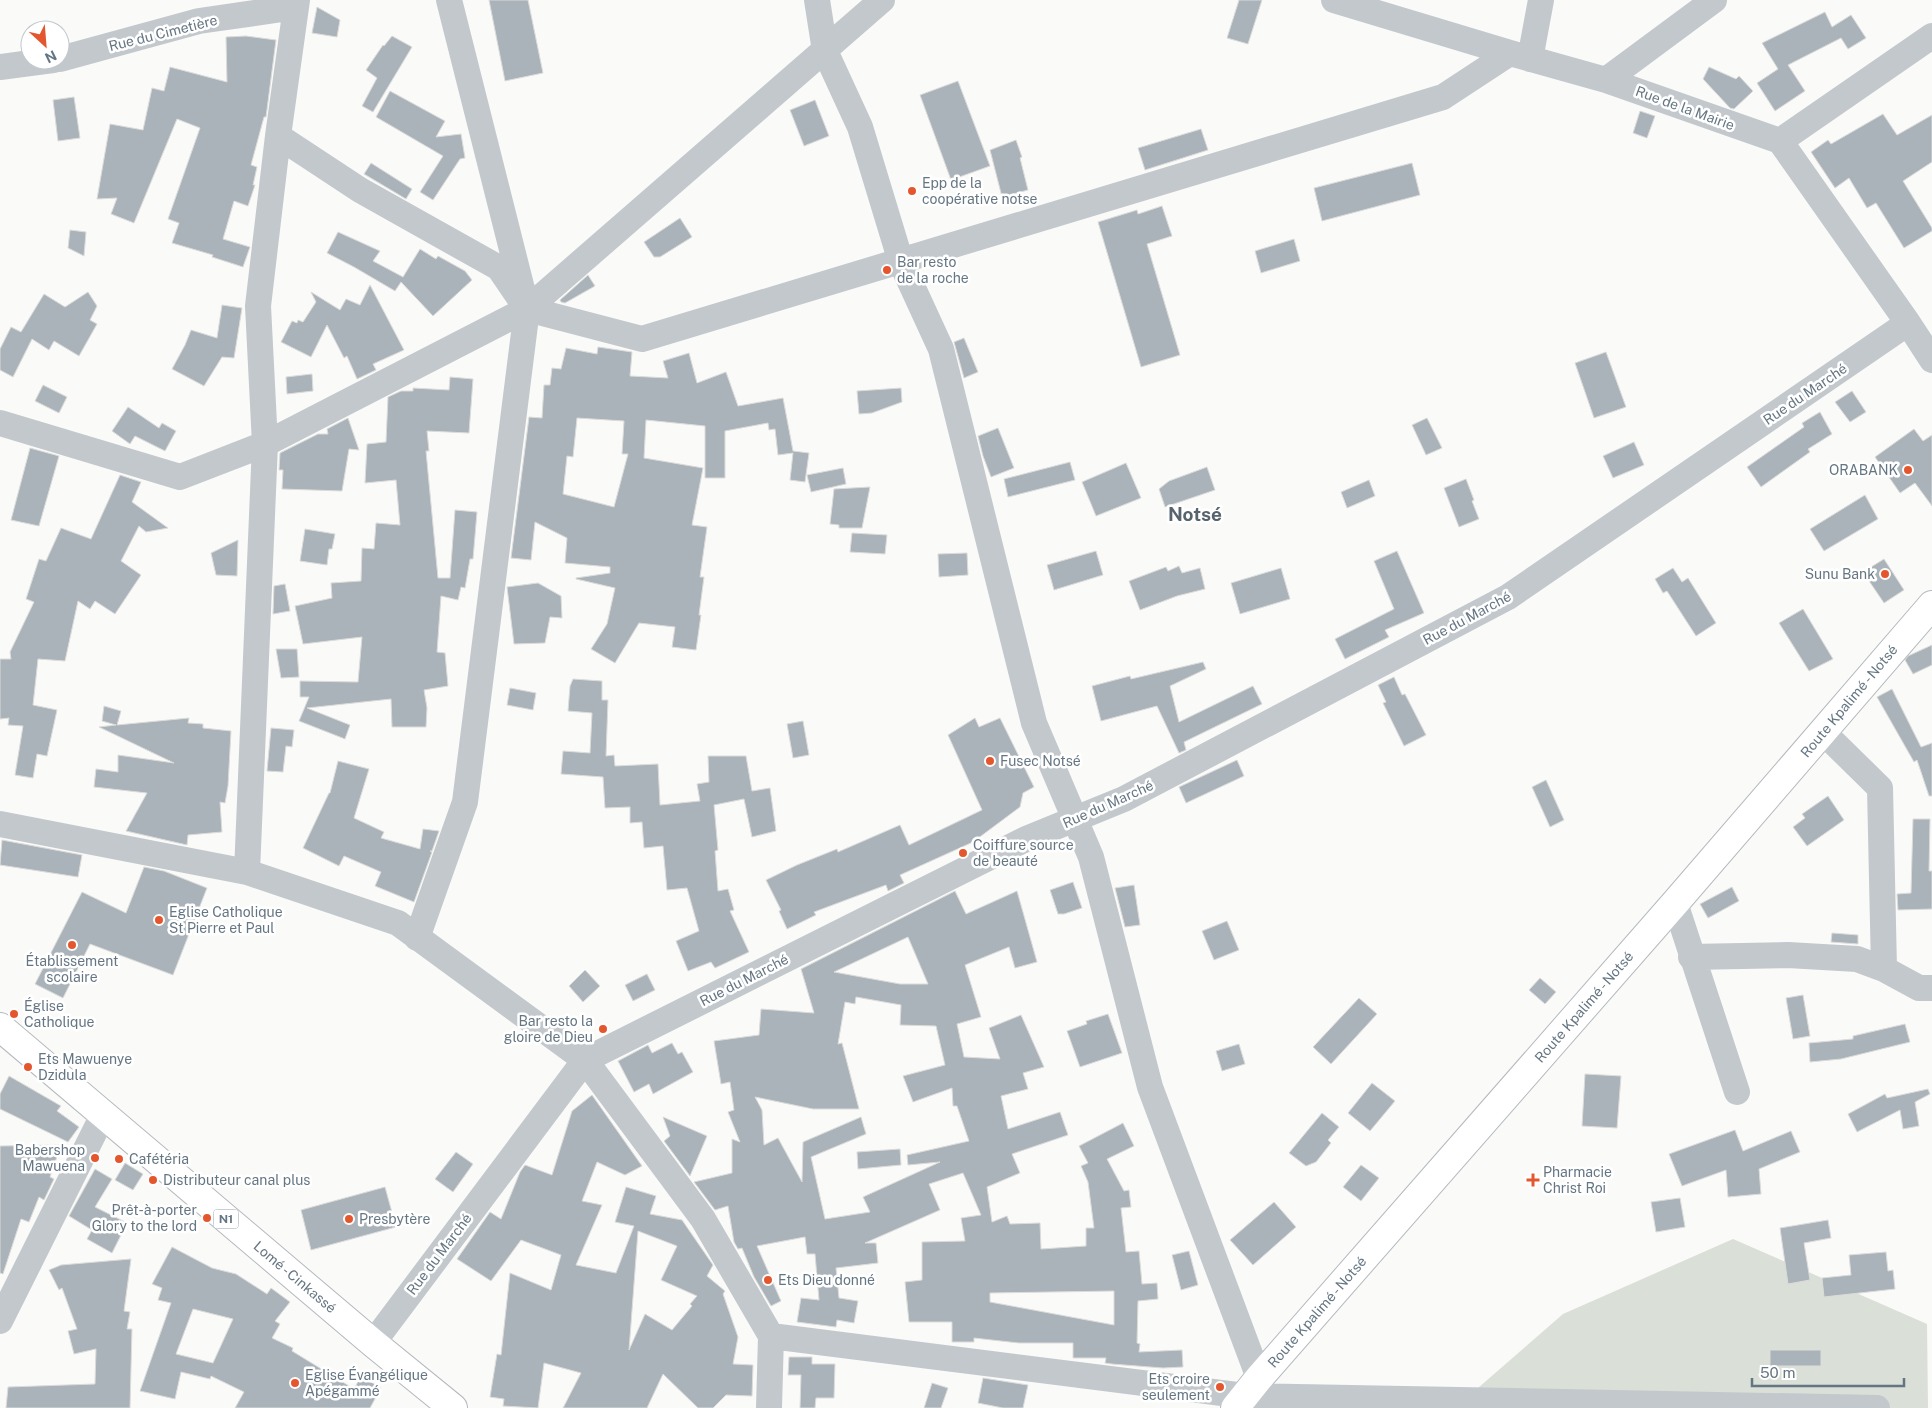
<svg xmlns="http://www.w3.org/2000/svg" width="1932" height="1408" viewBox="0 0 1932 1408" font-family="'Public Sans',sans-serif">
<style>
.green{fill:#dadfd7}
.building{fill:#aab3b9;stroke:#dcdcda;fill-rule:evenodd}
.lines{fill:none;stroke-linecap:round;stroke-linejoin:round}
.major-casing{stroke:#b5babe;stroke-width:30}
.highway-casing{stroke:#b4b9bd;stroke-width:30}
.minor{stroke:#c3c8cc;stroke-width:26}
.major{stroke:#fff;stroke-width:28}
.highway{stroke:#fff;stroke-width:28}
.poi-dot{fill:#e4572e;stroke:#fff;stroke-width:2}
.labels{text-anchor:middle;dominant-baseline:central;stroke-width:5;stroke-linejoin:round;paint-order:stroke}
.shield{fill:#fff;stroke:#939fa8;stroke-width:1}
.shield-label{font-size:12px;font-weight:bold;fill:#657683}
.street-label{font-size:14px;fill:#657683;stroke:#fff}
.poi-label{font-size:14px;fill:#657683;stroke:#fff;text-anchor:start}
.district-label{font-size:19px;font-weight:bold;fill:#57646e;stroke:#fff}
</style>
<rect width="100%" height="100%" fill="#fafaf8"/>
<path class="green" d="M1733 1239 1927 1324 1928 1408H1455L1563 1314Z"/>
<path class="building" d="M489 0H528L543 73 505 81Z
M1239 0H1262L1248 44 1227 38Z
M317 7 340 20 337 37 312 33Z
M1825 12 1832 27 1851 15 1866 38 1848 49 1841 38 1788 65 1805 91 1775 111 1757 83 1778 69 1762 43Z
M246 36 276 40 266 117H264L251 165 257 167 253 185H255L248 206 234 201 223 239 250 247 243 267 212 257 213 255 172 243 179 223 168 219 200 128 177 119 134 223 111 214 117 198 97 199 110 124 143 130 152 88 164 91 170 67 227 82 226 37Z
M392 36 412 47 373 112 362 106 377 78 366 70 383 45 384 46Z
M1709 67 1736 79 1739 76 1753 91 1734 109 1730 108 1703 79Z
M958 81 990 166 951 180 920 95Z
M390 91 445 121 436 137 461 134 465 158 460 159 433 200 420 192 443 156 376 117Z
M74 97 80 138 58 141 53 100Z
M815 100 829 136 804 146 790 110Z
M1640 111 1655 116 1647 138 1633 133Z
M1883 114 1897 135 1932 115V162L1903 181 1932 228V231L1904 248 1876 203 1867 208 1849 178 1835 188 1811 152 1828 140 1831 144Z
M1201 129 1208 150 1145 170 1138 148Z
M1016 140 1022 157 1020 158 1028 190 1002 197 990 150Z
M371 163 412 189 406 199 364 174Z
M1412 163 1420 195 1322 221 1314 188Z
M1162 206 1172 236 1147 244 1180 355 1141 367 1098 222 1137 210 1138 214Z
M680 218 692 237 660 257H654L644 242Z
M70 230 86 232 84 256 68 248Z
M338 232 380 251 373 261 403 277 420 249 436 259 438 256 465 271 472 280 433 316 401 282 395 291 354 267 327 253Z
M1294 239 1300 261 1261 273 1255 251Z
M588 275 595 286 565 303 561 302 560 300Z
M370 285 404 350 373 364 376 370 357 379 347 356 344 358 327 325 311 357 281 342 292 321 297 323 298 320 303 322 316 302 311 292 340 310 346 299 360 305Z
M88 292 97 306 90 320 97 324 79 356 54 341 49 350 32 339 13 377 0 370V349L11 327 21 332 44 294 65 307Z
M222 305 242 308 234 358 222 357 204 386 172 369 185 345 191 330 217 338Z
M964 338 978 372 964 378 954 342Z
M598 347 632 352 630 376 668 378 663 361 689 353 697 383 726 372 738 406 783 398 793 451 809 453 805 482 790 480 793 453 778 455 775 429 769 430 768 423 725 431V478H705V426L646 420 644 458 703 468 692 525 707 527 700 577H704L699 615H701L696 650 672 647 675 627 639 623 615 663 591 649 607 624 615 588 576 579V578L610 573V567L565 563 567 538 535 522 531 560 511 558 529 417 542 418 544 385H550L552 368 561 369 566 348 597 354ZM577 418 624 421 622 454H628L614 507 563 494 567 456 573 457Z
M1606 352 1626 407 1594 418 1575 363Z
M312 374 313 391 287 394 286 377Z
M450 377 473 379 469 433 427 431 429 451H426L438 578H450L455 510 477 512 473 559H470L465 588 461 587 458 600 441 596 437 652 445 653 448 686 424 690 427 708 426 727H392L391 699 307 708 350 725 345 739 299 721 309 697H300V681L358 682 362 637 303 644 295 606 332 598 331 583 361 581 362 548 374 549 376 523 400 525 396 480 365 483 367 444 386 442 388 397 401 391H413V388L449 390Z
M43 385 67 397 59 413 35 401Z
M901 388 902 402 872 413 859 414 857 391Z
M1852 391 1866 412 1850 422 1835 402Z
M128 407 159 428 162 423 176 431 165 451 135 436 130 444 112 431Z
M1820 412 1832 434 1808 449 1810 452 1761 487 1747 467 1804 427 1802 423Z
M348 418 359 450 349 449 342 491 282 489 283 470H279L280 453 318 434H328L327 429Z
M1427 418 1442 448 1426 455 1412 425Z
M998 428 1014 468 991 477 983 456 978 436Z
M1914 429 1923 441 1932 435V506L1915 483 1900 493 1875 457Z
M1634 442 1644 465 1613 478 1603 456Z
M30 448 59 456 39 526 11 520Z
M1070 462 1075 480 1008 497 1004 479Z
M1126 463 1141 498 1096 516 1082 482Z
M1207 467 1215 490 1165 507 1159 489 1169 481Z
M843 468 846 484 811 492 807 475Z
M120 475 141 482 132 502 168 528 146 532 139 526 121 561 141 575 115 614 95 601 90 609 78 601 65 661 38 659 33 705 57 710 47 756 37 754 33 778 15 775 23 726 8 725 9 718 0 719V659H11L10 652 34 602 26 599 39 559 46 561 61 528 91 539Z
M1466 479 1474 500 1472 501 1479 519 1459 527 1444 488Z
M1369 480 1375 496 1347 508 1341 492Z
M870 487 862 528H839V525L830 524 834 489Z
M1865 495 1878 519 1824 551 1810 529Z
M305 529 335 534 332 549H329L327 565 300 561Z
M852 533 887 535 885 554 850 552Z
M238 540 237 576 216 575 211 553Z
M1096 551 1103 575 1054 590 1047 565Z
M1397 551 1424 613 1385 630 1389 637 1345 659 1335 639 1394 609 1374 561Z
M967 553 968 575 939 577 938 554Z
M1884 559 1904 590 1884 603 1863 572Z
M1179 566 1182 573 1200 568 1205 589 1177 596 1140 610 1129 581 1166 567 1168 571Z
M1281 568 1290 599 1240 614 1231 583Z
M1673 568 1682 582 1688 578 1716 623 1696 636 1667 591 1663 593 1655 579Z
M538 583 561 596 562 618 550 617 545 643 514 644 507 587Z
M285 584 290 611 273 614 274 586Z
M1803 609 1833 659 1809 671 1779 623Z
M1932 645V665L1913 674 1905 660 1908 656Z
M276 649H297L299 677 281 678Z
M1203 662 1206 669 1170 686 1179 722 1253 686 1262 704 1184 742 1186 750 1179 753 1157 706 1101 721 1092 686 1130 676 1131 679Z
M1394 677 1402 695 1405 694 1426 735 1404 746 1383 703 1386 702 1378 685Z
M573 679 602 681V700H608L606 756 614 755 615 766 658 764 660 805 700 801 697 784 709 782 708 756H746L752 791 770 788 776 831 752 837 744 799 714 805 718 850 715 851 718 891 728 889 734 910 730 911 749 952 715 968 711 962 688 971 676 941 699 931 687 888 667 890 663 846 644 848 642 822 630 823V807L605 808 603 777 561 774 563 751 590 753 592 713 568 711 570 686Z
M510 688 536 693 533 710 507 705Z
M1892 689 1921 747 1932 743V796H1929L1917 760 1914 762 1877 697Z
M104 706 121 711 117 725 189 718 188 723 203 724V728L231 731 228 786 225 803 220 802 222 832 188 835 187 845 126 831 147 793 94 787 96 769 118 772V755L174 763 99 727 116 725 102 721Z
M975 718 979 727 1000 718 1034 787 1023 793 1020 807 973 842 900 875 904 883 888 891 886 885 814 912 816 915 787 929 779 911 781 910 766 880 797 865 837 849 838 852 900 825 909 845 982 810 948 735Z
M803 721 809 755 793 758 787 724Z
M271 728 294 730 292 747 286 746 283 772 267 771Z
M1237 760 1244 776 1186 803 1179 787Z
M338 761 369 769 354 818 384 832 381 838 420 849 423 829 439 831 432 851H430L432 852 414 902 375 886 381 872 344 856 339 866 303 848 329 793H330Z
M1546 780 1564 820 1550 827 1532 787Z
M1828 796 1844 820 1807 846 1793 827 1805 818 1802 814Z
M1913 819H1930L1929 871H1932V909L1898 910 1897 894 1911 893Z
M2 840 82 855 78 877 0 865Z
M144 867 164 871 207 888 173 975 90 944 63 998 35 984 82 892 126 913Z
M1073 882 1082 908 1064 914H1058L1050 890Z
M1134 885 1140 925 1125 927 1115 888Z
M1732 887 1739 901 1708 918 1700 904Z
M955 891 966 914 1017 891 1037 962 1015 968 1009 947 965 965 981 1017 957 1024 964 1057 1000 1059 989 1028 1021 1015 1044 1067 1023 1073 1028 1089 1001 1096 1008 1129 1060 1112 1068 1135 1012 1154 1020 1173 987 1187 992 1222 1007 1216 1010 1224 1040 1223 1041 1249 1086 1246V1228H1094L1088 1182 1081 1166 1088 1163 1079 1146 1123 1123 1134 1146 1107 1159 1124 1191 1129 1190 1131 1207 1121 1208 1126 1252 1139 1251 1142 1284 1157 1283 1158 1299 1138 1301 1137 1343 1140 1344 1139 1352 1182 1350 1183 1367 1163 1368 1112 1364 1105 1363 1106 1358H1073V1343H1019L974 1338V1342H952V1322H909L905 1282 922 1280V1242L965 1241 961 1218 981 1215 963 1173 929 1184 940 1210 865 1243H876L878 1263 836 1268 839 1298 858 1301 854 1323 837 1320 836 1327 797 1322 801 1298 819 1300 815 1254H807L805 1237 757 1246 781 1301 771 1306 754 1277 742 1248 738 1249 734 1242 728 1206 715 1210 694 1182 732 1173V1139L740 1142 728 1112 734 1110 730 1082 721 1084 714 1041 759 1035 761 1009 814 1013 801 969ZM908 937 928 984H900L834 972ZM856 997 901 1005 900 1025 936 1026 945 1065 903 1076 913 1102 952 1088 953 1106H957L969 1141 907 1155 908 1165 940 1162 863 1197 870 1212 825 1219 811 1157 866 1134 861 1117 803 1142 802 1182 778 1138 764 1145 762 1110 755 1097 813 1109H859L842 1043 838 1044 845 1002 855 1004ZM1114 1291V1325L990 1302V1293Z
M1227 921 1239 950 1214 960 1202 931Z
M1832 933 1858 935V944L1831 942Z
M585 970 600 986 583 1002 569 986Z
M647 974 655 990 633 1001 625 985Z
M1540 978 1556 992 1545 1004 1529 990Z
M1803 995 1810 1036 1793 1039 1786 998Z
M1359 998 1377 1014 1331 1064 1313 1047Z
M1108 1014 1122 1053 1080 1067 1067 1031 1087 1024 1086 1021Z
M1905 1024 1910 1042 1841 1059 1810 1062 1809 1043 1853 1039V1036Z
M672 1043 678 1054 682 1052 693 1072 653 1094 649 1084 634 1092 618 1061 648 1045 652 1053Z
M1239 1044 1245 1064 1222 1071 1216 1051Z
M1585 1074 1621 1076 1617 1128 1582 1126Z
M9 1076 61 1106 57 1111 79 1127 68 1142 0 1109V1094Z
M1372 1083 1395 1101 1370 1131 1348 1113Z
M1928 1089 1930 1094 1915 1102 1919 1126 1903 1129 1900 1110 1857 1132 1848 1114 1885 1094 1887 1098Z
M592 1095 642 1166 625 1175 597 1162 582 1201 602 1205 576 1265 616 1273 634 1226 615 1222 626 1187 656 1196 650 1214 682 1220 713 1265 707 1276 725 1291 723 1294 738 1337 733 1364 753 1365 752 1396 726 1395 713 1408H698L663 1374 647 1408H563L581 1373 544 1363 538 1408 503 1406 504 1399 490 1397 497 1354 501 1355 510 1273 551 1290 561 1255 521 1240 491 1281 457 1259 490 1212 501 1219 520 1172 525 1165 552 1175 572 1111ZM638 1231 677 1246 661 1280 697 1296 690 1304 692 1306 672 1330 645 1314 629 1350Z
M1322 1113 1339 1127 1328 1140 1331 1143 1316 1162 1306 1166 1289 1153Z
M663 1117 707 1136 690 1176 664 1141 670 1136Z
M1735 1130 1743 1151 1791 1131 1800 1152 1759 1169 1761 1194 1728 1197 1726 1170 1682 1186 1669 1154Z
M61 1145 50 1177 54 1179 44 1200 39 1197 29 1222 21 1219 3 1274 0 1273V1146Z
M900 1149 901 1165 858 1169 857 1152Z
M456 1152 473 1164 453 1192 435 1179Z
M125 1163 143 1174 133 1190 115 1180Z
M1361 1165 1379 1178 1361 1201 1343 1187Z
M95 1169 112 1179 95 1207 127 1223 112 1253 87 1239 92 1230 69 1216Z
M385 1187 396 1227 311 1250 301 1210Z
M1680 1198 1685 1227 1656 1232 1651 1202Z
M1274 1202 1296 1227 1253 1265 1230 1240Z
M1828 1220 1831 1238 1804 1243 1810 1280 1788 1284 1780 1228Z
M172 1247 212 1268 236 1274 267 1294 271 1288 290 1302 275 1321 280 1324 272 1338 293 1348 292 1351 354 1389 361 1376 381 1388 370 1408H235L244 1392 211 1376 210 1379 181 1372 175 1399 140 1391 171 1303 158 1300 162 1288 152 1284ZM193 1309 233 1319 213 1363 176 1354Z
M1189 1251 1198 1285 1181 1290 1172 1255Z
M1886 1252 1888 1271 1893 1270 1895 1289 1824 1297 1822 1278 1851 1275 1849 1255Z
M131 1259 124 1311 130 1312 127 1329H132L130 1408H6L8 1387 95 1384 96 1349 74 1354 68 1331 77 1329 62 1288 59 1290 49 1270 61 1265Z
M1770 1350H1821V1366H1770Z
M789 1357H812V1364H835L834 1398H816L815 1408H800L801 1375H788Z
M983 1378 1028 1385 1023 1408H1003L978 1403Z
M932 1383 948 1388 941 1408H924Z"/>
<g class="lines">
<g class="major-casing">
<path id="major" d="M1235 1408 1259 1378 1675 903 1932 605"/>
</g>
<g class="highway-casing">
<path id="highway" d="M0 1027 373 1343 453 1408"/>
</g>
<path class="minor" d="M817 0 825 51 860 127 901 262 941 349 1034 723 1091 857 1150 1087 1259 1378
M1334 0 1510 53 1606 80 1780 141 1908 323 1932 360
M60 59 199 21 296 7
M1530 59 1541 0
M0 67 53 60
M1606 80 1714 0
M278 136 360 190 499 268 527 309 642 339 1443 97 1510 53
M1780 141 1932 36
M0 423 180 477 265 444 527 309 882 0
M1823 732 1880 788 1884 969
M0 824 247 872 398 923 585 1060 703 1219 771 1336 769 1408
M247 872 265 444 258 306 278 136 297 0
M1675 903 1737 1092
M417 938 465 802 527 309 449 0
M1691 957 1788 955 1857 959 1884 969 1919 988H1932
M0 1321 103 1115
M771 1336 1245 1396 1877 1408
M373 1343 585 1060 1026 839 1124 799 1508 597 1908 323"/>
<use href="#major" class="major"/>
<use href="#highway" class="highway"/>
</g>
<g class="poi-dot">
<circle cx="912" cy="191" r="5"/>
<circle cx="887" cy="270" r="5"/>
<circle cx="1908" cy="470" r="5"/>
<circle cx="1885" cy="574" r="5"/>
<circle cx="990" cy="761" r="5"/>
<circle cx="963" cy="853" r="5"/>
<circle cx="159" cy="920" r="5"/>
<circle cx="72" cy="945" r="5"/>
<circle cx="14" cy="1014" r="5"/>
<circle cx="603" cy="1029" r="5"/>
<circle cx="28" cy="1067" r="5"/>
<circle cx="95" cy="1158" r="5"/>
<circle cx="119" cy="1159" r="5"/>
<circle cx="153" cy="1180" r="5"/>
<path d="M1530.5 1172.5h5v5h5v5h-5v5h-5v-5h-5v-5h5z"/>
<circle cx="207" cy="1218" r="5"/>
<circle cx="349" cy="1219" r="5"/>
<circle cx="768" cy="1280" r="5"/>
<circle cx="295" cy="1383" r="5"/>
<circle cx="1220" cy="1387" r="5"/>
</g>
<g class="labels">
<rect class="shield" x="213.5" y="1209.5" width="25" height="19" rx="4"/>
<g class="shield-label">
<text x="226" y="1219">N1</text>
</g>
<g class="street-label">
<text transform="translate(163 33) rotate(-14)">Rue du Cimetière</text>
<text transform="translate(1685 108) rotate(20)">Rue de la Mairie</text>
<text transform="translate(1805 394) rotate(-34)">Rue du Marché</text>
<text transform="translate(1467 618) rotate(-28)">Rue du Marché</text>
<text transform="translate(1849 701) rotate(-50)">Route Kpalimé - Notsé</text>
<text transform="translate(1108 804) rotate(-24)">Rue du Marché</text>
<text transform="translate(744 980) rotate(-27)">Rue du Marché</text>
<text transform="translate(1584 1007) rotate(-49)">Route Kpalimé - Notsé</text>
<text transform="translate(439 1254) rotate(-53)">Rue du Marché</text>
<text transform="translate(295 1277) rotate(40)">Lomé - Cinkassé</text>
<text transform="translate(1317 1312) rotate(-49)">Route Kpalimé - Notsé</text>
</g>
<g class="poi-label">
<text x="922" y="183">Epp de la<tspan x="922" dy="16">coopérative notse</tspan></text>
<text x="897" y="262">Bar resto<tspan x="897" dy="16">de la roche</tspan></text>
<text x="1898" y="470" text-anchor="end">ORABANK</text>
<text x="1875" y="574" text-anchor="end">Sunu Bank</text>
<text x="1000" y="761">Fusec Notsé</text>
<text x="973" y="845">Coiffure source<tspan x="973" dy="16">de beauté</tspan></text>
<text x="169" y="912">Eglise Catholique<tspan x="169" dy="16">St Pierre et Paul</tspan></text>
<text x="72" y="961" text-anchor="middle">Établissement<tspan x="72" dy="16">scolaire</tspan></text>
<text x="24" y="1006">Église<tspan x="24" dy="16">Catholique</tspan></text>
<text x="593" y="1021" text-anchor="end">Bar resto la<tspan x="593" dy="16">gloire de Dieu</tspan></text>
<text x="38" y="1059">Ets Mawuenye<tspan x="38" dy="16">Dzidula</tspan></text>
<text x="85" y="1150" text-anchor="end">Babershop<tspan x="85" dy="16">Mawuena</tspan></text>
<text x="129" y="1159">Cafétéria</text>
<text x="1543" y="1172">Pharmacie<tspan x="1543" dy="16">Christ Roi</tspan></text>
<text x="163" y="1180">Distributeur canal plus</text>
<text x="197" y="1210" text-anchor="end">Prêt-à-porter<tspan x="197" dy="16">Glory to the lord</tspan></text>
<text x="359" y="1219">Presbytère</text>
<text x="778" y="1280">Ets Dieu donné</text>
<text x="305" y="1375">Eglise Évangélique<tspan x="305" dy="16">Apégammé</tspan></text>
<text x="1210" y="1379" text-anchor="end">Ets croire<tspan x="1210" dy="16">seulement</tspan></text>
</g>
<g class="district-label">
<text x="1195" y="514">Notsé</text>
</g>
</g>
<g transform="translate(45 45) rotate(154)"><circle r="24" fill="#ffffff" stroke="#c1c8cd"/>
<path d="M0-4L9 19L0 12L-9 19Z" fill="#e4572e"/>
<text y="-8" font-size="14" font-weight="bold" text-anchor="middle" fill="#657683">N</text>
</g>
<path d="M1752 1378v8h152v-8" fill="none" stroke="#657683" stroke-width="2.5"/>
<text x="1760" y="1378" font-size="15" fill="#657683" stroke="#ffffff" stroke-width="4" paint-order="stroke">50 m</text>
</svg>
